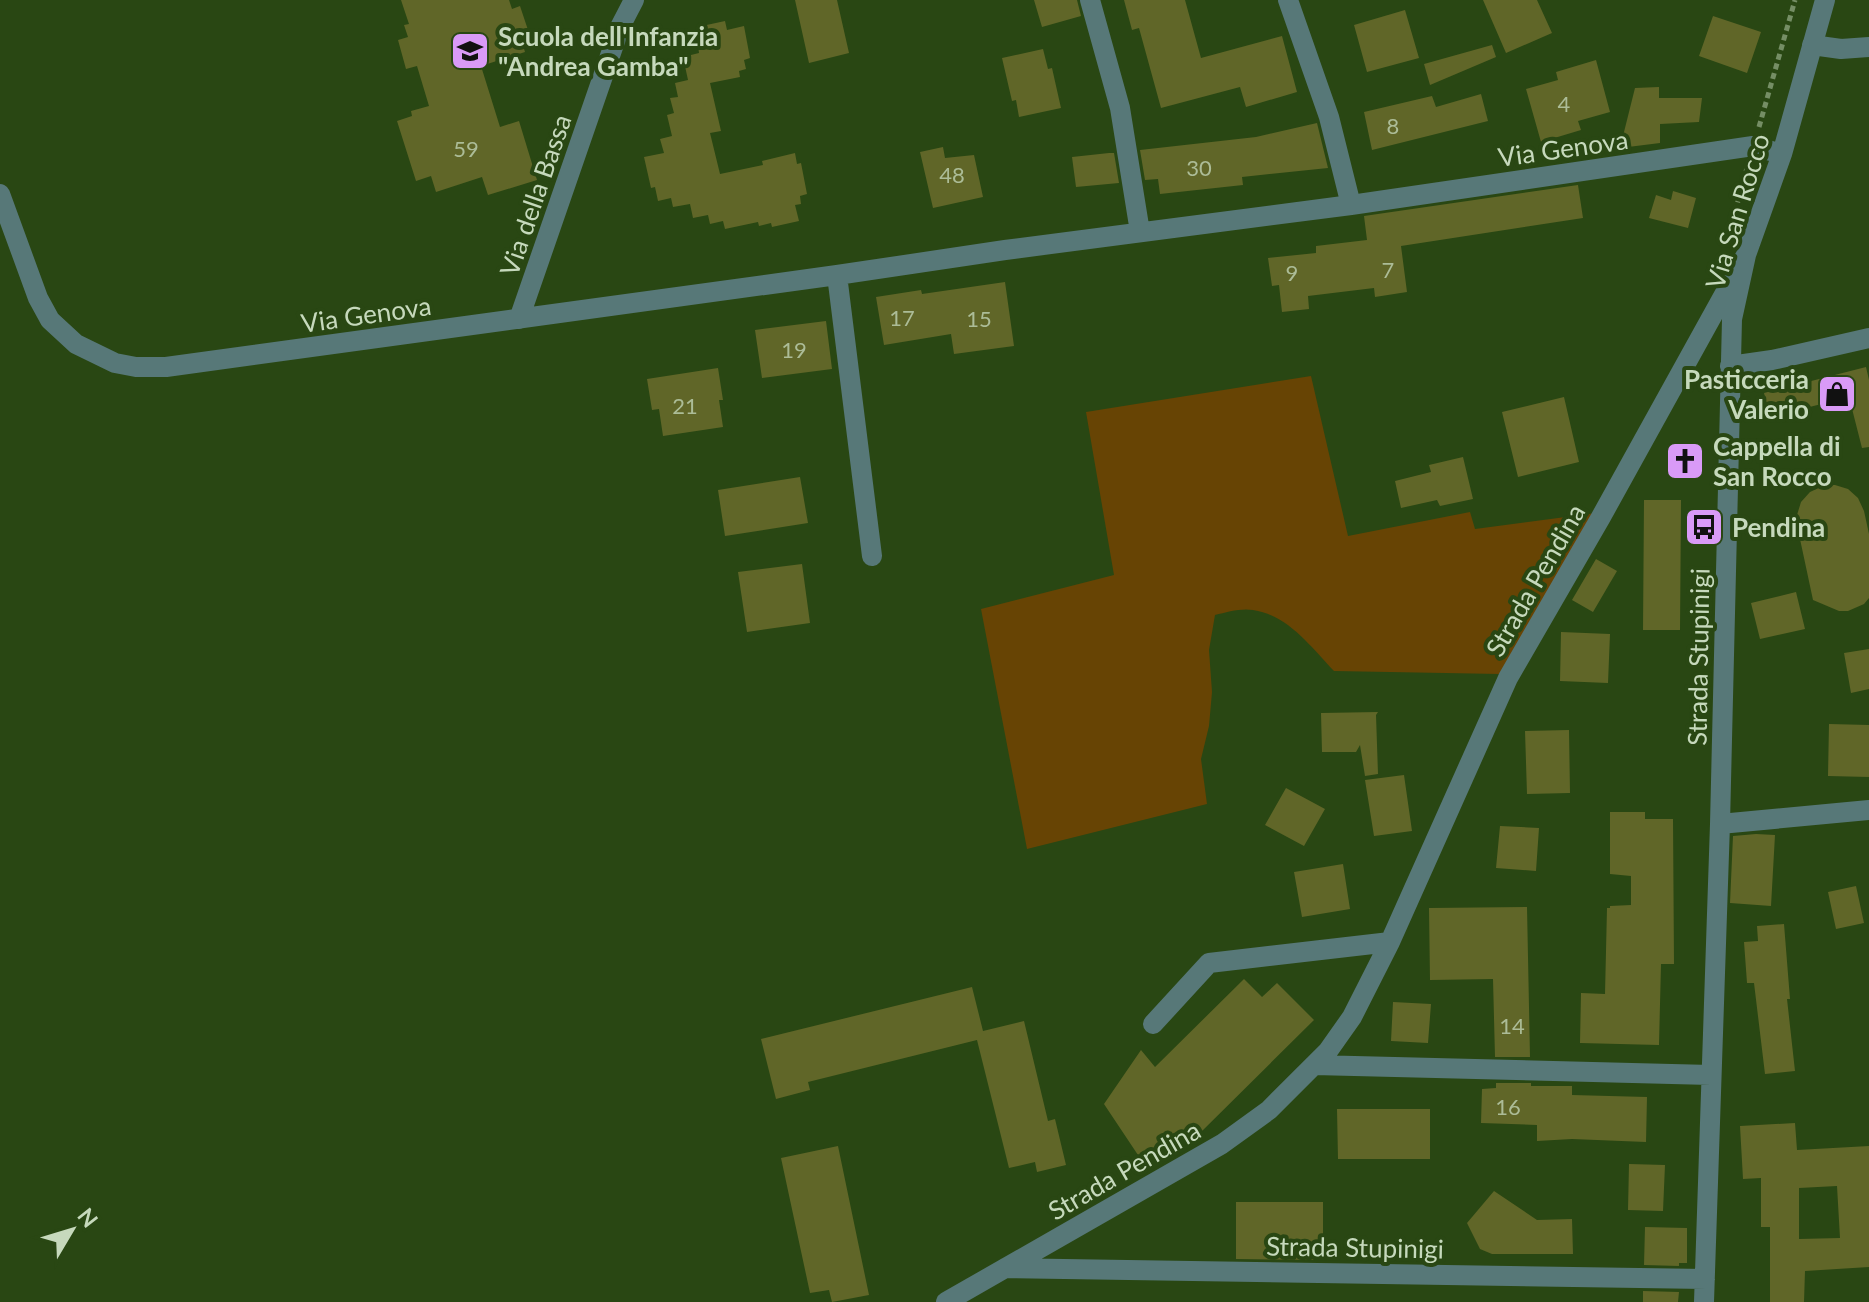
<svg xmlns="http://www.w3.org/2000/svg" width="1869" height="1302" viewBox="0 0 1869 1302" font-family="Lato,sans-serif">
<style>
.green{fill:#674404}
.building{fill:#606628;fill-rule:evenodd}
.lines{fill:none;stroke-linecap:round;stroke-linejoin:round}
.path{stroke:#758e65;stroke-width:5;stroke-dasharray:6 4;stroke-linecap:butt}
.minor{stroke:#577878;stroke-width:20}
.labels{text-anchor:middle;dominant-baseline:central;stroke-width:8;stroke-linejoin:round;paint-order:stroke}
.number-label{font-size:22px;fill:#acbc97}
.poi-label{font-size:26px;font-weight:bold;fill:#c6d9bc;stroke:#294713;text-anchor:start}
.street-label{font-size:26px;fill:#c6d9bc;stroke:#294713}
</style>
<rect width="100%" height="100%" fill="#294713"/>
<path class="green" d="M1311 376 1348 536 1470 512 1475 529 1596 513 1500 674 1334 671C1311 647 1288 615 1253 610 1241 608 1227 612 1215 615L1209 650 1212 692 1209 726 1201 759 1207 804 1027 849 981 609 1114 575 1086 412Z"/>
<path class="building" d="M401 0H509L512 9 520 6 529 33 520 36 525 52 481 66 500 127 519 121 537 180 488 195 482 177 436 192 431 176 416 181 397 121 412 116 411 111 429 106 417 66 406 69 398 40 408 37 404 25 409 24Z
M795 0H837L849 53 809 63Z
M1034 0H1077L1081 16 1042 27Z
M1124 0H1185L1201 58 1282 36 1297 92 1246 107 1240 87 1161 108 1139 28 1132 30Z
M1483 0H1537L1552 33 1506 53Z
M1405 10 1419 58 1367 72 1354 25Z
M1713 16 1761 32 1747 73 1699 56Z
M725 21 727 30 744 26 750 58 744 60 746 69 739 71 740 77 710 83 721 131 710 133 720 174 763 165 762 161 795 153 797 164 801 163 807 194 800 196 801 204 795 205 799 221 772 227 771 223 759 226 758 222 725 229 723 221 710 224 708 215 693 218 690 204 673 207 671 198 658 201 655 187 651 188 644 157 664 153 660 139 672 136 667 115 674 113 670 98 678 97 675 83 688 80 683 57 699 53 698 45 706 44 702 26Z
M1492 45 1496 57 1430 85 1424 64Z
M1043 49 1048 69 1052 68 1061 108 1019 117 1016 100 1012 101 1002 58Z
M1596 60 1610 112 1578 121 1581 130 1541 142 1526 89 1558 80 1556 72Z
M1659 87V98H1702L1699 122 1660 124V143L1620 148 1635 88Z
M1481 94 1488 121 1372 150 1364 112 1432 96 1436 107Z
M1317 123 1328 168 1242 177 1243 185 1160 194 1158 179 1145 180 1140 150 1256 137Z
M943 147 945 158 974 155 983 197 933 208 920 152Z
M1109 153H1114L1119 183 1076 187 1072 157Z
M1578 185 1583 218 1401 246 1407 292 1375 297 1374 288 1308 296 1309 309 1282 312 1279 285 1272 286 1268 258 1316 253V246L1367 240 1364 216Z
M1673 191 1696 198 1688 228 1649 218 1656 195 1671 200Z
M1005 282 1014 346 954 354 951 334 884 345 876 297 921 290 922 294Z
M826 321 832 369 762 378 755 330Z
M1866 367 1869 380V447L1862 448 1849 397 1770 417 1764 393Z
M718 368 723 400H719L723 427 663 436 659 409 652 410 647 379Z
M1564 397 1579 462 1518 477 1502 412Z
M1463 457 1473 499 1440 506 1437 500 1401 508 1395 481 1431 472 1429 465Z
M800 477 808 523 725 536 718 490Z
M1825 485H1835L1848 489 1858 498 1864 511 1869 534V598L1864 604 1848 611H1839L1813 600 1797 525V515L1801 502 1810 492Z
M1644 500H1681L1680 630H1643Z
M1596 559 1617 571 1593 612 1572 600Z
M802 564 810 623 747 632 738 572Z
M1796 592 1805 629 1760 639 1751 603Z
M1561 632 1610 634 1608 683 1560 681Z
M1869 649V689L1851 693 1844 653Z
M1378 712 1376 715 1378 774 1365 776 1360 745 1356 752H1322L1321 713Z
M1829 724 1869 725V777L1828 776Z
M1569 730 1570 793 1527 794 1525 731Z
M1404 775 1412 831 1374 836 1365 780Z
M1286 788 1325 809 1304 846 1265 825Z
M1610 812H1645V819H1673L1674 964H1661L1659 1045 1580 1043 1581 993 1605 994 1607 908H1610V906L1631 905V876L1610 874Z
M1500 826 1539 828 1536 871 1496 868Z
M1756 834 1775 835 1771 906 1730 903 1733 836Z
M1343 864 1350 909 1302 917 1294 872Z
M1856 886 1864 923 1836 929 1828 892Z
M1527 907 1530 1057H1495L1493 979 1430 980 1429 908Z
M1784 924 1790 999H1787L1795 1071 1765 1074 1754 983H1747L1744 942 1758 941 1757 926Z
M1244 979 1262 997 1277 983 1314 1020 1199 1134 1146 1167 1104 1104 1141 1050 1155 1067Z
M972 987 983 1031 1024 1021 1048 1121 1055 1119 1066 1165 1037 1172 1035 1162 1009 1168 977 1040 808 1082 810 1090 776 1099 761 1039Z
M1393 1002 1431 1004 1428 1043 1391 1041Z
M1496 1083H1531V1086H1572V1095L1647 1097 1646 1142 1572 1139 1537 1141V1125L1481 1123 1482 1089 1496 1088Z
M1337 1109H1430V1159H1338Z
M1795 1123 1797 1150 1869 1146V1267L1805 1271 1804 1302H1770V1227H1761V1178L1743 1179 1740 1126ZM1837 1186 1840 1238 1799 1239V1188Z
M838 1146 869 1295 832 1302 829 1290 810 1293 781 1158Z
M1629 1164 1665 1165 1663 1211 1628 1210Z
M1494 1191 1537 1220 1572 1219 1573 1254H1492L1480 1249 1467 1223Z
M1236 1202H1323V1260L1236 1259Z
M1645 1227 1687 1228V1263H1679V1266L1644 1265Z
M1643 1291 1679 1292 1678 1302H1643Z"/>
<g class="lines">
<path class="path" d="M1759 127 1795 0
M1735 212 1747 168"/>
<path class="minor" d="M1090 0 1120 108 1140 232
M1288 0 1329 117 1351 205
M1812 45 1841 49 1869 47
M0 194 38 298 50 320 76 344 115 363 136 367H166L837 275 1005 250 1351 205 1753 146 1782 154
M837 275 872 556
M519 319 620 27 634 0
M1730 366 1772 360 1869 338
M1720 824 1869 810
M1153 1024 1209 963 1390 942
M1314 1065 1711 1075
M1005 1268 1705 1279
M946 1302 1222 1144 1269 1110 1328 1051 1352 1017 1390 942 1508 678 1601 517 1746 255
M1704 1302 1720 824 1732 319 1746 255 1782 154 1825 0"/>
</g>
<defs>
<g id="school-square" transform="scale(2)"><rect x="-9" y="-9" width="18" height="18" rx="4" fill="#d99af7" stroke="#294713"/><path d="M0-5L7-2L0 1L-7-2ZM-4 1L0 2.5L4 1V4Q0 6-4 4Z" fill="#111"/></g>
<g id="shop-square" transform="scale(2)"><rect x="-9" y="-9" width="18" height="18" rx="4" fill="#d99af7" stroke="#294713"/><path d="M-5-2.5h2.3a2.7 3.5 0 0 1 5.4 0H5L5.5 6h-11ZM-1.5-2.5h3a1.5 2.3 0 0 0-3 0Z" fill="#111"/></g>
<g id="church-square" transform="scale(2)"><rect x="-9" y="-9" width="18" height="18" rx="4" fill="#d99af7" stroke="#294713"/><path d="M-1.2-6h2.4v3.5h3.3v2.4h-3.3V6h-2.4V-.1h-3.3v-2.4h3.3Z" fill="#111"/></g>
<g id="bus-square" transform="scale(2)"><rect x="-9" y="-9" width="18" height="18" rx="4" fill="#d99af7" stroke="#294713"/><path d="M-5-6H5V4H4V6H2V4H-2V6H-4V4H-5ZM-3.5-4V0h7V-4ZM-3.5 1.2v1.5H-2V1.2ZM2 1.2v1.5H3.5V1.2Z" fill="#111"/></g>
</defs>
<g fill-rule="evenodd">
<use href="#school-square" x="470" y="51"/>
<use href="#shop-square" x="1837" y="394"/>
<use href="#church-square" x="1685" y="461"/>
<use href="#bus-square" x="1704" y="527"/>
</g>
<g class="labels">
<g class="number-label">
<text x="1564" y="103">4</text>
<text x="1393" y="125">8</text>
<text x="466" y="148">59</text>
<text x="1199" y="167">30</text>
<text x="952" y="174">48</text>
<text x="1388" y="269">7</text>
<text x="1292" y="272">9</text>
<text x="902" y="317">17</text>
<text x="979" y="318">15</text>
<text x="794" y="349">19</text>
<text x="685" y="405">21</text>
<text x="1512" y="1025">14</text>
<text x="1508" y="1106">16</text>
</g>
<g class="poi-label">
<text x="498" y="36">Scuola dell'Infanzia<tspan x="498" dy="30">"Andrea Gamba"</tspan></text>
<text x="1809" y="379" text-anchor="end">Pasticceria<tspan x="1809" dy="30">Valerio</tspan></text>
<text x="1713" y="446">Cappella di<tspan x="1713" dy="30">San Rocco</tspan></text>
<text x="1732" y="527">Pendina</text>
</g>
<g class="street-label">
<text transform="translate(1563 148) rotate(-8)">Via Genova</text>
<text transform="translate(535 195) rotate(-71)">Via della Bassa</text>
<text transform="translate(1737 211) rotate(-73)">Via San Rocco</text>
<text transform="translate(366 314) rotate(-8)">Via Genova</text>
<text transform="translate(1535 580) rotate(-60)">Strada Pendina</text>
<text transform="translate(1698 657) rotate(-89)">Strada Stupinigi</text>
<text transform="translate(1124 1170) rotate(-30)">Strada Pendina</text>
<text transform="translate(1355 1247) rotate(1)">Strada Stupinigi</text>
</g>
</g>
<g transform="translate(72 1230) rotate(52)" stroke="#294713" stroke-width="6" paint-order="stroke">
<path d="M0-6L14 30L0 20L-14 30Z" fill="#c6d9bc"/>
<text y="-12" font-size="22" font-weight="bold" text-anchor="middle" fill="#c6d9bc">N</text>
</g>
</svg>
